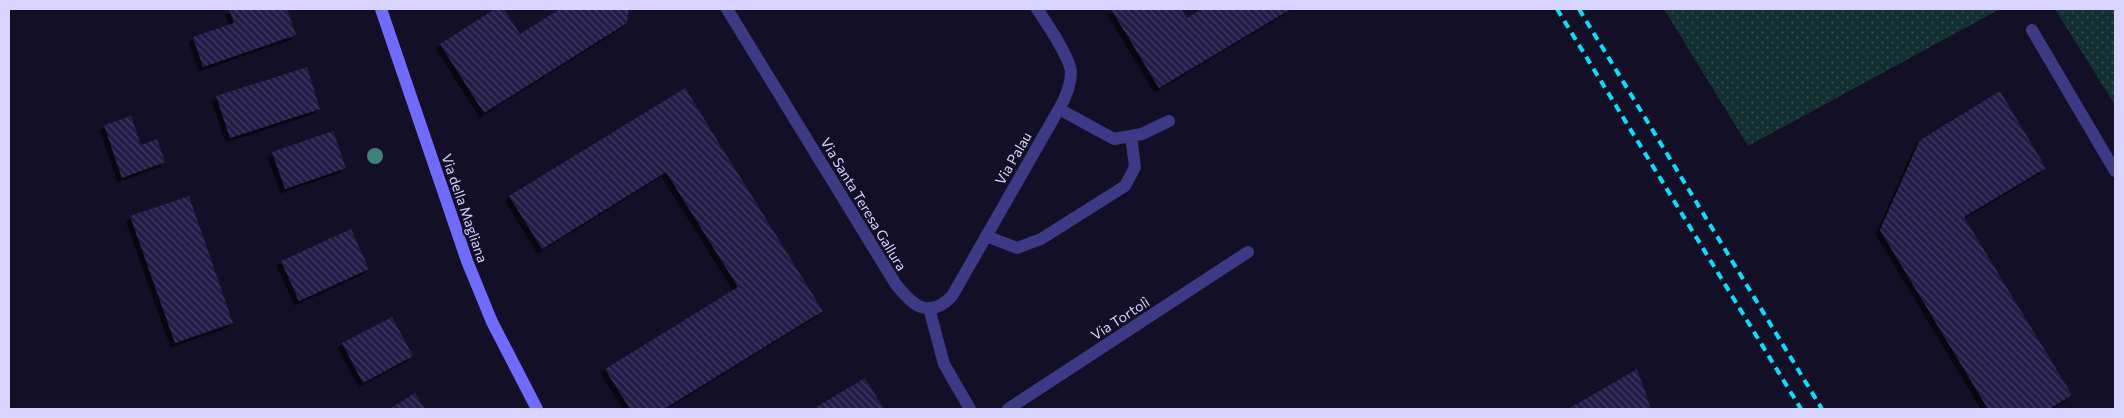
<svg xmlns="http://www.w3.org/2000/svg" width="2124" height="418" viewBox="0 0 2124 418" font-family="Commissioner,sans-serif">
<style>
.green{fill:url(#green-dots)}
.building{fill:url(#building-back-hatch);filter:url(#shadow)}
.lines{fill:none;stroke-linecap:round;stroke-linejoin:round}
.lane{stroke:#3d3a85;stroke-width:12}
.street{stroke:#3d3a85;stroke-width:12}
.secondary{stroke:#6f6bff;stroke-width:12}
.rail{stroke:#00e5ff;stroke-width:4;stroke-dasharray:8 6;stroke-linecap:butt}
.tree{fill:#3d827b}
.labels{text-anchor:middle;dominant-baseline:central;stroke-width:4.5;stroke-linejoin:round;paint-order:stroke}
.street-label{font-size:14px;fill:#d9d4ff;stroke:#130f26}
</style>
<defs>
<pattern id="green-dots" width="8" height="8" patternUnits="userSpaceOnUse" patternTransform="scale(1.25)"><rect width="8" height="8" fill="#12302f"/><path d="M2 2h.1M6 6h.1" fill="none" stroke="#344d4e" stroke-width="1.8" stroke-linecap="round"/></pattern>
<pattern id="building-back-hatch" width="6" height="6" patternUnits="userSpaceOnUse" patternTransform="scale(1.25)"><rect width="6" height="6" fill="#241b47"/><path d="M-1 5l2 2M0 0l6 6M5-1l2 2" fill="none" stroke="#433b63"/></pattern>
<filter id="shadow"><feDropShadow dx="-4.5" dy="4.5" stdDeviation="0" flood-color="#0009"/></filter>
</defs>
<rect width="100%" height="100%" fill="#130f26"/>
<path class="green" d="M1664 9H2000L1748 146Z
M2055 9H2115V105Z"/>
<path class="building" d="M229 9H287L296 35 203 67 193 37 234 23Z
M495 9H504L520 34 560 9H629L627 23 484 113 440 44Z
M1111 9H1181L1187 18 1202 9H1291L1159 88Z
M307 67 320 109 230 138 216 96Z
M685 88 823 311 664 409H630L605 369 738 287 666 172 542 249 509 196Z
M2000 91 2046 168 1964 217 2072 395 2049 409H1988L1880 230 1920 140Z
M131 116 141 145 157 139 165 162 122 178 104 125Z
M333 131 346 168 285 189 272 152Z
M189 196 233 323 175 343 130 216Z
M351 229 369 269 299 301 281 261Z
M392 317 413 356 363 383 342 343Z
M1637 369 1651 409H1568Z
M865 378 884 409H813Z
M415 393 425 409H389Z"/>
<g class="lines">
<path class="lane" d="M1059 109 1114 139 1142 134 1169 121
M986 236 1017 248 1041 239 1125 186 1135 167 1131 136"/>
<path class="street" d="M727 9 895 283C911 304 928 321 952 296L1059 109C1066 97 1071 86 1071 72 1070 58 1046 22 1037 9
M2032 30 2115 171
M929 308 944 364 970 409
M1008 409 1248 252"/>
<path class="secondary" d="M381 9 467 261 492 322 537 409"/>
<path class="rail" d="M1557 9 1801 409
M1579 9 1822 409"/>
</g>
<circle class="tree" cx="375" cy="156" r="8"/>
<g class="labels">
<g class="street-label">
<text transform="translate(1013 158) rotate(-60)">Via Palau</text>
<text transform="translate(864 204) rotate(59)">Via Santa Teresa Gallura</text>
<text transform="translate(465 208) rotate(71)">Via della Magliana</text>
<text transform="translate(1120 318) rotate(-33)">Via Tortolì</text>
</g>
</g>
<rect width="2124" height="418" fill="none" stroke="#d9d4ff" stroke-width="20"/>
</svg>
